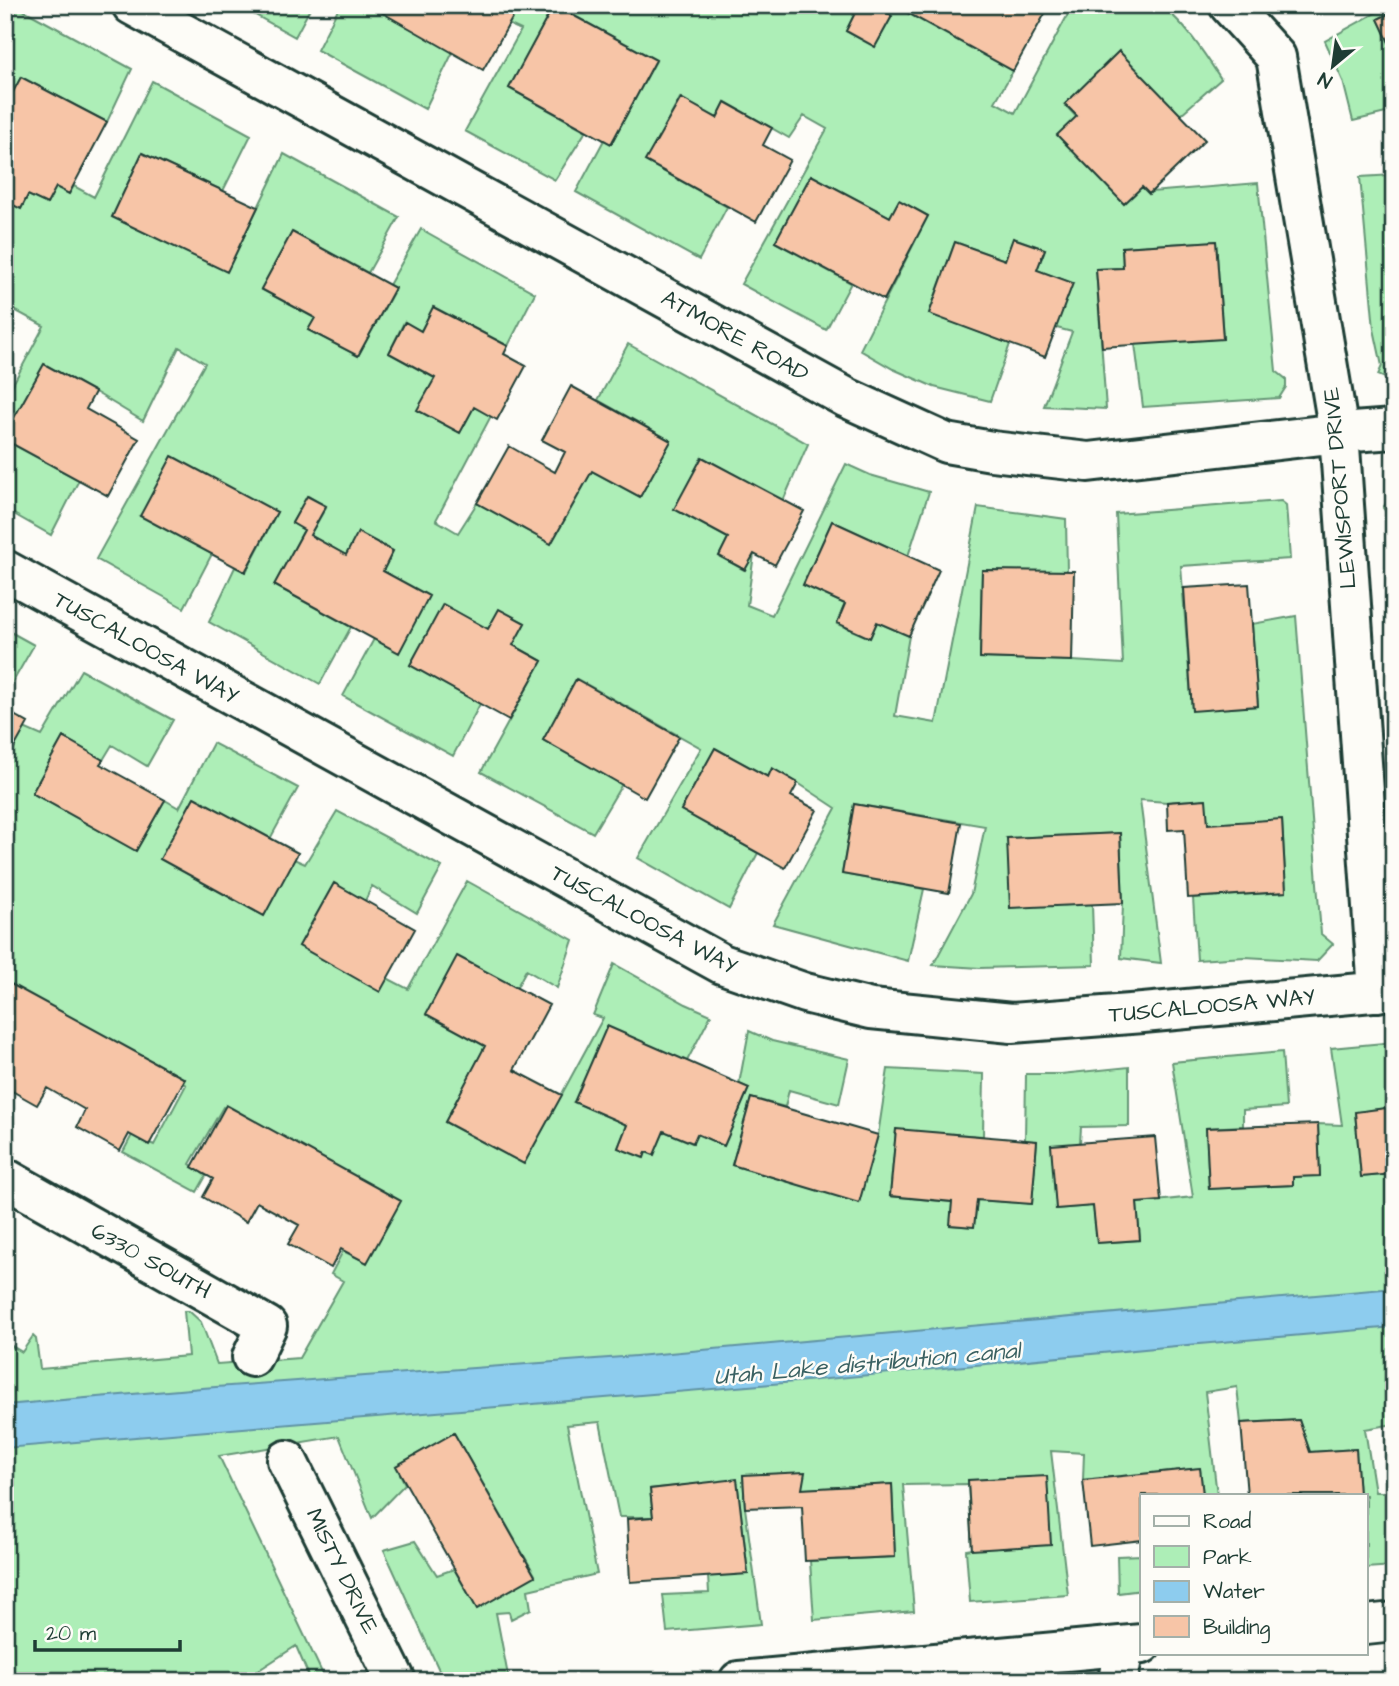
<svg xmlns="http://www.w3.org/2000/svg" width="1399" height="1686" viewBox="0 0 1399 1686" font-family="'Architects Daughter',sans-serif">
<style>
.green{fill:#adeeb7;stroke:#669676;stroke-width:2}
.water{fill:#8dccee;stroke:#6193a4;stroke-width:2}
.building{fill:#f7c5a7;stroke:#1f3d34;stroke-width:2}
.lines{fill:none;stroke-linecap:round;stroke-linejoin:round}
.minor-casing{stroke:#1f3d34;stroke-width:44}
.minor{stroke:#fdfcf7;stroke-width:38}
.labels{text-anchor:middle;dominant-baseline:central;stroke-width:5;stroke-linejoin:round;paint-order:stroke}
.street-label{font-size:23px;fill:#1f3d34;stroke:#fdfcf7}
.water-label{font-size:24px;font-style:italic;fill:#3a6162;stroke:#fdfcf7}
</style>
<rect width="100%" height="100%" fill="#fdfcf7"/>
<filter id="ink" filterUnits="userSpaceOnUse"><feTurbulence type="fractalNoise" baseFrequency=".0143" numOctaves="2"/><feDisplacementMap in="SourceGraphic" scale="14" xChannelSelector="R" yChannelSelector="G"/><feConvolveMatrix kernelMatrix="1 2 1 2 8 2 1 2 1" color-interpolation-filters="sRGB"/></filter>
<g filter="url(#ink)">
<path class="green" d="M237 5H312L295 37Z
M340 5H361L363 7 364 5H376L374 8 453 52 425 109 317 50Z
M514 5H554L509 88 586 131 555 180 465 131 521 30 508 24 518 8Z
M555 5H859L846 31 875 47 892 16 874 5H907L1013 71 995 102 1015 113 1073 5C1087 5 1153 2 1161 7 1182 18 1208 59 1221 79L1180 115 1065 105 1142 187 1151 192 1258 183 1276 371 1286 379V387L1279 398 1143 407 1135 344 1223 338 1216 241 1122 247 1123 268 1096 269 1106 409 1044 406 1072 332 1053 327 1072 283 1037 270 1045 249 1014 238 1005 260 955 242 929 313 1010 344 990 401 934 387 893 369 860 350 928 216 899 200 890 217 811 175 775 242 851 283 826 330 741 284 827 129 804 116 789 138 726 102 717 118 680 98 646 161 727 207 699 260 576 192 604 140 611 143 656 61Z
M1390 5H1394V11L1378 19 1394 53V111L1353 121 1343 81 1325 41Z
M18 7 132 69 107 122 21 77 5 107V31Z
M152 81 251 135 223 191 142 153 112 217 227 271 284 154 399 217 368 273 292 232 261 289 315 318 309 330 358 356 395 289 389 285 421 229 535 293 508 346 434 307 421 331 404 322 389 353 435 378 418 410 460 433 474 407 491 416 436 520 458 533 477 503 551 544 592 471 640 497 671 441 598 400 628 344 808 444 783 501 702 457 675 509 728 538 719 556 744 570 754 554 747 605 772 615 846 464 870 475 929 492 908 556 832 521 803 585 845 604 837 624 870 638 877 622 909 636 895 716 936 723 978 507 1066 519 1067 572 982 570 980 658 1072 661 1123 664 1116 514 1281 501 1286 505 1290 559 1181 566 1192 710 1258 706 1252 624 1296 616 1321 934 1333 944 1317 961 1245 957 1197 960 1193 898 1286 892 1282 820 1208 824 1205 799 1167 802 1140 800 1161 963 1121 958 1123 903 1120 833 1007 838 1092 904 1094 965 980 968 933 965 971 894 985 826 854 804 842 874 924 889 908 961 773 924 836 808 798 783 773 769 768 777 715 748 681 810 758 853 729 909 638 858 701 748 577 679 543 740 622 784 593 833 481 772 542 661 513 645 525 623 499 610 488 629 443 605 410 665 480 704 453 756 343 696 374 639 383 571 393 551 359 533 346 555 310 535 326 507 308 496 292 523 304 530 274 585 351 627 320 684 209 622 235 567 246 572 277 512 141 516 212 554 184 608 96 559 205 363 179 347 143 421 95 392 44 364 5 434V399L44 326 5 305V201L21 209 28 195 47 204 56 187 69 194 74 186 94 197Z
M1394 175V378L1390 380 1378 375 1382 366 1374 329 1360 177Z
M5 440 79 480 51 535 5 509Z
M1394 491V572L1388 514 1383 508Z
M5 629 34 645 6 694H5Z
M81 670 173 720 147 766 112 745 103 760 63 737 32 793 136 851 165 800 179 808 213 743 298 788 270 839 194 797 161 859 264 916 294 859 305 864 337 811 442 867 417 913 372 886 365 901 334 883 299 946 387 978 408 989 467 881 573 940 557 988 526 970 445 1122 524 1164 603 1018 593 1015 614 964 686 1004 711 1015 687 1061 574 1102 627 1125 618 1148 643 1158 646 1152 653 1155 664 1131 692 1143 697 1134 724 1146 749 1088 739 1084 749 1031 772 1041 849 1059 839 1104 789 1090 785 1107 751 1098 732 1165 858 1202 878 1135 888 1069 984 1074 983 1136 896 1130 890 1196 952 1202 951 1225 974 1227 977 1200 1032 1204 1037 1142 1025 1140 1026 1074H1061L1129 1067V1126L1081 1127 1080 1143 1056 1209 1093 1206 1097 1243 1140 1240 1137 1203 1193 1197 1172 1062 1282 1052 1286 1107 1243 1110V1126L1206 1128 1209 1189 1293 1185V1177L1320 1175 1318 1124 1342 1125 1331 1048 1394 1042V1107L1355 1112 1361 1177 1394 1174V1424L1365 1429 1375 1492H1394V1566L1366 1568V1495H1359L1356 1449 1310 1452 1299 1420 1241 1423 1237 1387 1205 1392 1217 1495H1203L1200 1468 1083 1480 1084 1453 1051 1451 1068 1595 970 1602 966 1550 972 1549 968 1484 903 1485 914 1611 814 1620 810 1561 895 1557 892 1484 802 1489 743 1475 745 1508 761 1624 667 1632 663 1595 709 1593 708 1576 748 1573 737 1480 650 1489 653 1517H619L600 1422 567 1425 597 1574 528 1590 531 1609 511 1619 509 1612 496 1613 509 1681H444L384 1550 415 1541 437 1575 454 1569 477 1609 535 1575 454 1433 396 1466 405 1484 372 1518 339 1436 219 1456 326 1681H311L296 1646 245 1679V1681H5V1342L22 1352 33 1336 36 1339 40 1369 188 1356 184 1311H189L201 1322 217 1364 299 1358 343 1281 331 1274 343 1251 364 1261 395 1204 223 1107 190 1164 206 1176 197 1192 123 1152 132 1135 154 1145 186 1085 12 990 5 1002V764L24 728 42 736Z
M1142 1555V1590L1118 1593 1117 1556Z"/>
<path class="water" d="M1394 1288V1327L1176 1346 795 1382 5 1448V1405L202 1388 636 1356Z"/>
<path class="building" d="M376 5H514L518 8 483 70 374 8Z
M554 5 656 60 611 144 509 88Z
M859 5H874L892 16 875 47 846 31Z
M907 5H1038L1047 10 1013 71 904 11Z
M1394 11V53L1378 19Z
M1119 51 1205 140 1149 194 1142 187 1124 204 1057 135 1077 116 1065 104Z
M21 77 107 122 69 194 56 187 47 204 28 195 21 209 5 201V189L11 178 5 174V167L12 152 5 150V107Z
M681 98 717 118 725 102 772 128 763 145 790 160 756 222 645 161Z
M142 153 258 207 227 272 112 217Z
M811 175 890 217 899 200 928 216 884 300 775 242Z
M292 232 395 288 358 356 308 330 315 318 261 289Z
M1013 238 1045 249 1037 270 1073 283 1045 357 929 314 955 242 1005 260Z
M1216 241 1223 339 1102 347 1096 269 1123 268 1122 247Z
M433 307 508 346 504 354 526 366 497 420 474 407 460 433 417 410 435 378 389 353 405 322 421 331Z
M44 364 95 392 86 409 139 439 108 496 5 440V434Z
M571 386 671 441 640 497 592 471 551 544 477 503 509 446 555 472 565 452 542 440Z
M172 456 277 512 245 572 140 516Z
M702 457 804 511 775 565 754 554 745 570 719 556 728 538 674 509Z
M307 496 326 506 310 535 346 555 358 532 393 551 383 571 429 596 399 653 274 585 304 530 292 523Z
M832 521 939 570 909 636 877 622 870 638 837 623 845 604 803 585Z
M982 570 1074 571 1072 661 980 658Z
M1249 584 1258 706 1192 711 1184 588Z
M443 604 488 629 499 609 525 623 513 645 542 661 509 720 410 665Z
M576 679 679 737 645 798 543 740Z
M5 710 28 723 5 764Z
M63 737 103 760 100 764 165 800 136 851 32 793Z
M715 748 768 777 772 768 798 783 791 796 817 810 785 868 681 810Z
M194 797 298 853 264 916 160 859Z
M1206 799 1208 824 1282 819 1286 892 1188 898 1184 829 1168 830 1167 802Z
M854 804 961 823 949 893 842 874Z
M1120 833 1123 903 1010 908 1007 838Z
M334 883 415 929 380 992 299 946Z
M457 956 549 1005 514 1070 562 1095 524 1164 445 1122 485 1046 426 1014Z
M9 983 185 1079 149 1145 129 1134 120 1151 77 1127 85 1110 80 1107 47 1088 37 1105 5 1087V990Z
M607 1026 749 1088 724 1146 697 1134 693 1143 664 1131 654 1155 646 1152 644 1158 618 1148 627 1125 574 1102Z
M751 1098 878 1135 859 1203 732 1165Z
M226 1105 401 1201 367 1263 341 1249 331 1268 288 1244 299 1225 257 1202 246 1222 203 1197 213 1179 192 1167Z
M1394 1107V1174L1361 1177 1355 1112Z
M1318 1124 1320 1176 1293 1177V1185L1209 1189 1206 1128Z
M896 1129 1037 1141 1032 1204 977 1200 974 1227 950 1225 952 1202 890 1196Z
M1155 1137 1161 1201 1137 1203 1140 1240 1097 1243 1093 1206 1056 1209 1051 1145Z
M1299 1420 1310 1452 1356 1449 1359 1495H1247L1241 1423Z
M454 1433 535 1576 477 1609 396 1466Z
M1200 1468 1203 1495H1142V1540L1090 1546 1083 1480Z
M805 1472 802 1489 892 1484 895 1557 805 1561 802 1506 745 1508 743 1475Z
M1047 1476 1051 1545 972 1550 968 1480Z
M737 1479 748 1574 630 1582 627 1519 653 1517 650 1489Z"/>
<g class="lines">
<g class="minor-casing">
<path id="minor" d="M132 5 847 398 946 443 992 451 1088 462 1339 433 1394 429
M1229 5 1276 57 1339 433 1378 992
M5 570 722 964 805 993 871 1009 1012 1023 1143 1013 1394 990
M5 1178 267 1326 252 1357
M287 1460 396 1681
M1366 1625 1394 1622
M739 1681 1142 1644
M1118 1681 1124 1646"/>
</g>
<use href="#minor" class="minor"/>
</g>
</g>
<g class="labels">
<g class="street-label">
<text transform="translate(735 336) rotate(29)">ATMORE ROAD</text>
<text transform="translate(1340 488) rotate(-95)">LEWISPORT DRIVE</text>
<text transform="translate(146 648) rotate(29)">TUSCALOOSA WAY</text>
<text transform="translate(644 920) rotate(28)">TUSCALOOSA WAY</text>
<text transform="translate(1212 1006) rotate(-5)">TUSCALOOSA WAY</text>
<text transform="translate(151 1261) rotate(29)">6330 SOUTH</text>
<text transform="translate(342 1571) rotate(64)">MISTY DRIVE</text>
</g>
<g class="water-label">
<text transform="translate(867 1364) rotate(-5)">Utah Lake distribution canal</text>
</g>
</g>
<rect width="1399" height="1686" fill="none" stroke="#fdfcf7" stroke-width="28"/>
<rect x="14" y="14" width="1371" height="1658" fill="none" stroke="#1f3d34" stroke-width="2.5" filter="url(#ink)"/>
<rect x="1140" y="1494" width="228" height="161" fill="#fdfcf7" stroke="#a4b0a9" stroke-width="2"/>
<rect x="1154" y="1516" width="35" height="10" fill="#fdfcf7" stroke="#a4b0a9" stroke-width="2"/>
<text x="1203" y="1528" font-size="21" fill="#1f3d34">Road</text>
<rect x="1154" y="1546" width="35" height="21" fill="#adeeb7" stroke="#a4b0a9" stroke-width="2"/>
<text x="1203" y="1564" font-size="21" fill="#1f3d34">Park</text>
<rect x="1154" y="1581" width="35" height="21" fill="#8dccee" stroke="#a4b0a9" stroke-width="2"/>
<text x="1203" y="1598" font-size="21" fill="#1f3d34">Water</text>
<rect x="1154" y="1616" width="35" height="21" fill="#f7c5a7" stroke="#a4b0a9" stroke-width="2"/>
<text x="1203" y="1634" font-size="21" fill="#1f3d34">Building</text>
<g transform="translate(1333 66) rotate(209)" stroke="#fdfcf7" stroke-width="5" paint-order="stroke">
<path d="M0-5L12 26L0 18L-12 26Z" fill="#1f3d34"/>
<text y="-10" font-size="19" font-weight="bold" text-anchor="middle" fill="#1f3d34">N</text>
</g>
<path d="M35 1640v10h145v-10" fill="none" stroke="#1f3d34" stroke-width="3.5"/>
<text x="46" y="1640" font-size="21" fill="#1f3d34" stroke="#fdfcf7" stroke-width="5" paint-order="stroke">20 m</text>
</svg>
